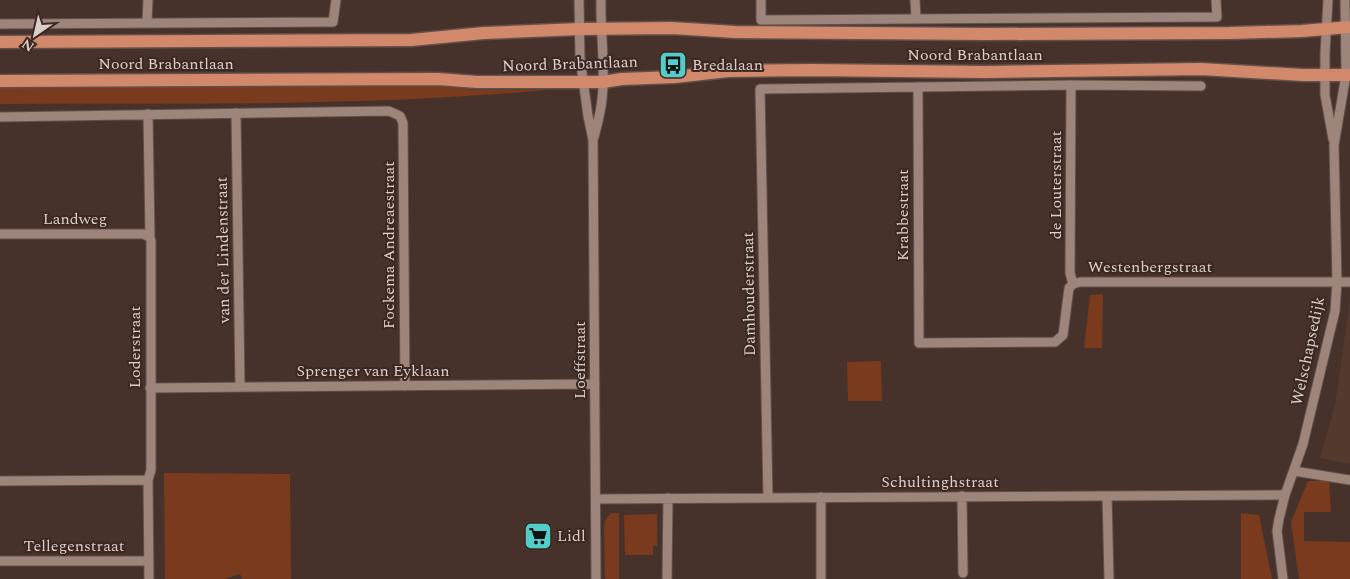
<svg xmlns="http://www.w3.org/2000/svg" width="1350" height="579" viewBox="0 0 1350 579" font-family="Spectral,serif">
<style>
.built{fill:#53392e}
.green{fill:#793a1e}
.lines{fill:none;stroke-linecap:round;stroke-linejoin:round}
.minor-casing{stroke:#61504a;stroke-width:11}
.major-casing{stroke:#61504a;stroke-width:15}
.minor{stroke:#9d857c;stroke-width:9}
.major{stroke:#d1886b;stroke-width:12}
.labels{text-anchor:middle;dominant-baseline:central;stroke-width:4;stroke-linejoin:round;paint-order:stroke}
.street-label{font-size:16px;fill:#dccfca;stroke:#3c2821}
.poi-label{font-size:16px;fill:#dccfca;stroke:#3c2821;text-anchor:start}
</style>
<rect width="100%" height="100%" fill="#46322b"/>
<path class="built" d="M1350 300V464L1320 458 1335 405Z"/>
<path class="green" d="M431 84 475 90H546C365 107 182 103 0 104V86Z
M1103 294 1102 348H1084L1090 295Z
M881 361 882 401H848L847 362Z
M164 473 290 474 291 579H242L240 574 225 579H165Z
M1308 481H1329L1331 512H1304V541L1350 542V579H1299L1291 522Z
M611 513H619V579H605L604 526 606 519Z
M1241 513 1259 515 1272 579H1241Z
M657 514V546H653V555H625L624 515Z"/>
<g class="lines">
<g class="minor-casing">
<path id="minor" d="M579 0 580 58 588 116 593 140 596 579
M761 0V20L1217 17 1216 0
M915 0 916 18
M1328 0 1325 53V95L1333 139
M147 22 148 0
M0 24 333 22 336 0
M1071 85 1070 273 1073 284
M918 87 919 343 1055 342 1063 335 1069 288 1073 284 1080 282H1350
M236 113 240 387
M148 114 150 237 151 241V470L148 480 149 579
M0 117 389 111 400 116 403 123 405 386
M594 137C597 125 601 112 602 99 606 66 600 33 601 0
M0 234H143L150 237
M150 388 595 384
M1294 471 1350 480
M0 481 148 480
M962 496 963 573
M1107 496 1109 579
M768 498 760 89 1071 85 1201 86
M596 499 1285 495
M0 561H149
M667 579 668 498
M821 579V497
M1283 579 1277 531 1279 519 1285 495 1303 444 1335 311 1337 282 1334 145 1346 75 1345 0"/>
</g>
<g class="major-casing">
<path id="major" d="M0 42 411 40 484 33 579 29 672 28 735 32 986 34 1230 33 1302 31 1350 27
M0 81 438 79 477 82H603L622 79 675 77 728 71 812 70 986 72 1201 69 1303 75H1350"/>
</g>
<use href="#minor" class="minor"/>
<use href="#major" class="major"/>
</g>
<defs>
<g id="bus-square" transform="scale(1.4375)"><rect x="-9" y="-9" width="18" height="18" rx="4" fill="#53cdca" stroke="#3c2821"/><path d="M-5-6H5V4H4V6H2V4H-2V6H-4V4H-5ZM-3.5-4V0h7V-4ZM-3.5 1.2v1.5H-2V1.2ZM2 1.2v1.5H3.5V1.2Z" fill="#111"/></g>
<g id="supermarket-square" transform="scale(1.4375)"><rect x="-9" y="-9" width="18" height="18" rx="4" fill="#53cdca" stroke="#3c2821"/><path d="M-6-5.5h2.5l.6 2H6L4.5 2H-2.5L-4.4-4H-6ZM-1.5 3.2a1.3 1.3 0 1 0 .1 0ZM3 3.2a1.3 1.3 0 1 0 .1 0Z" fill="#111"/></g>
</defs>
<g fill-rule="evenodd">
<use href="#bus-square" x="673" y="65"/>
<use href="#supermarket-square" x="538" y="536"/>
</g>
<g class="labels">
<g class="street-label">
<text x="975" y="55">Noord Brabantlaan</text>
<text x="166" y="64">Noord Brabantlaan</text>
<text transform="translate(570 64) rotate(-2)">Noord Brabantlaan</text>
<text transform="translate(1056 185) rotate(-90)">de Louterstraat</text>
<text transform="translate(903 215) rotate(-90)">Krabbestraat</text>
<text x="75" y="219">Landweg</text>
<text transform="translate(389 245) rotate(-90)">Fockema Andreaestraat</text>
<text transform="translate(223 250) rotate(-91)">van der Lindenstraat</text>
<text x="1150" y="267">Westenbergstraat</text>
<text transform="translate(749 294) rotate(-91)">Damhouderstraat</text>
<text transform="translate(135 347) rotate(-90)">Loderstraat</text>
<text transform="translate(1308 351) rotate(-78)">Welschapsedijk</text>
<text transform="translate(580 360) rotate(-90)">Loeffstraat</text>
<text x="373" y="371">Sprenger van Eyklaan</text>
<text x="940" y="482">Schultinghstraat</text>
<text x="74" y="546">Tellegenstraat</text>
</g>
<g class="poi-label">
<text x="692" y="65">Bredalaan</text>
<text x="557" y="536">Lidl</text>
</g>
</g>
<g transform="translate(35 35) rotate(214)" stroke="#3c2821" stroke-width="4" paint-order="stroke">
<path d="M0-4L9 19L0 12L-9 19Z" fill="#dccfca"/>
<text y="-8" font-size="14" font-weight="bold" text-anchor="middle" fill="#dccfca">N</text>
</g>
</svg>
